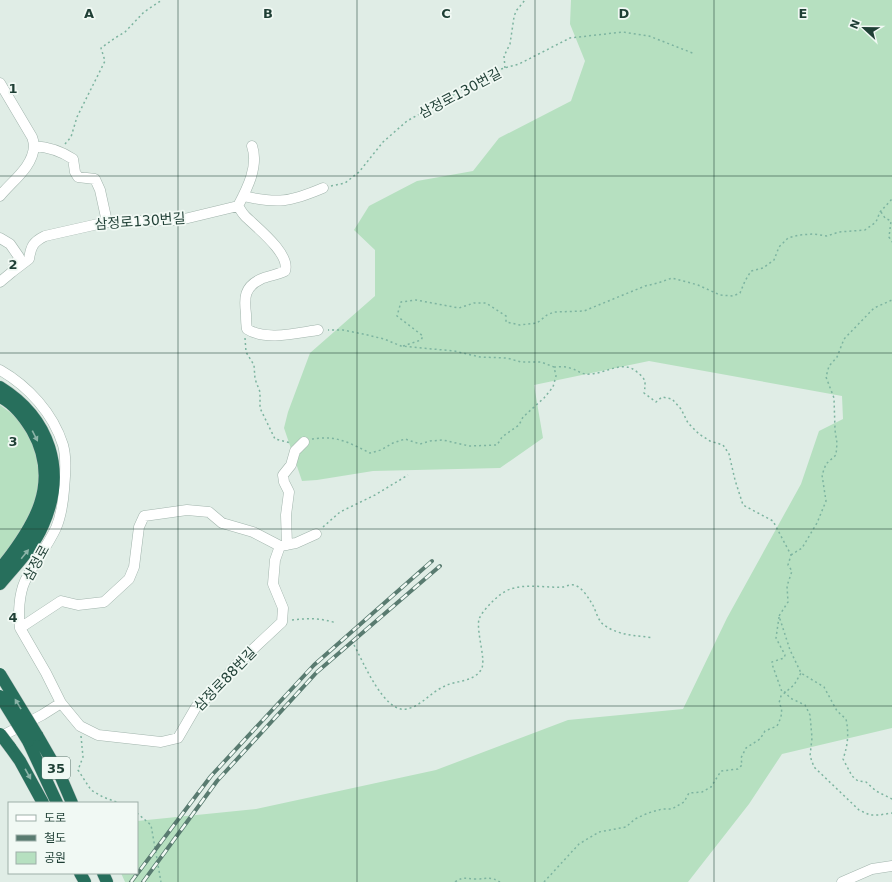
<svg xmlns="http://www.w3.org/2000/svg" width="892" height="882" viewBox="0 0 892 882" font-family="'DejaVu Sans','Noto Sans KR',sans-serif">
<style>
.green{fill:#b6e0c0}
.lines{fill:none;stroke-linecap:round;stroke-linejoin:round}
.street-casing{stroke:#a2b5ad;stroke-width:11}
.highway-casing{stroke:#c0c9c6;stroke-width:13}
.path{stroke:#7db4a0;stroke-width:1.5;stroke-dasharray:2 3;stroke-linecap:butt}
.street{stroke:#fff;stroke-width:10}
.highway{stroke:#276f5c;stroke-width:12}
.rail-casing{stroke:#597b70;stroke-width:4}
.rail{stroke:#f1f9f4;stroke-width:2.5;stroke-dasharray:8;stroke-linecap:butt}
.highway-bridge-casing{stroke:#c0c9c6;stroke-width:13;stroke-linecap:butt}
.highway-bridge{stroke:#276f5c;stroke-width:12}
.oneway{fill:#8cb4a8}
.grid{fill:none;stroke:#1f3f35;stroke-width:1;stroke-opacity:0.55}
.labels{text-anchor:middle;dominant-baseline:central;stroke-width:3.5;stroke-linejoin:round;paint-order:stroke}
.shield{fill:#f1f9f4;stroke:#5e776e;stroke-width:1}
.shield-label{font-size:13px;font-weight:bold;fill:#1f3f35}
.street-label{font-size:14px;fill:#1f3f35;stroke:#f1f9f4}
.grid-label{font-size:13px;text-anchor:middle;font-weight:bold;fill:#1f3f35;stroke:#f1f9f4;stroke-width:3.5;stroke-linejoin:round;paint-order:stroke}
</style>
<rect width="100%" height="100%" fill="#e0ede6"/>
<path class="green" d="M571 0H892V728L782 754 749 804 688 882H125L121 873H137V821L256 809 436 770 568 720 683 709 727 618 801 484 819 431 843 419 842 396 649 361 534 385 543 438 500 468 373 471 317 480 302 481 284 428 288 412 310 353 375 296V250L354 230 369 206 417 181 473 171 499 138 571 101 585 61 570 24Z
M0 405 22 421 38 455 39 496 16 540 0 560Z"/>
<g class="lines">
<g class="street-casing">
<path id="street" d="M0 83 32 137C33 140 34 143 34 146 33 167 12 181 0 196
M34 146C49 147 61 151 73 159L75 172 78 177 95 179 100 190 107 222
M243 196C278 204 290 202 323 188
M238 206C240 209 242 213 245 216 256 227 291 254 285 271 277 275 268 276 261 279 244 287 244 298 246 314 246 319 246 324 247 329 265 341 297 333 318 330
M0 238 10 244 19 257 12 272 0 282
M12 272 29 259C31 246 33 242 45 236L107 222 180 220 238 206C247 189 259 166 252 146
M0 370C28 386 53 413 63 445 67 459 65 476 64 490 63 503 61 516 56 528 47 547 34 563 25 581 19 594 18 614 20 628L46 673 61 703 80 726 98 735 161 742 178 738 196 707 212 693 236 665 282 622 283 608 273 584 275 560 280 546
M287 545 286 515 289 492 284 482 283 475 291 465 295 451 304 442
M20 628 61 601 78 605 104 602 129 579 134 567 139 527 144 516 187 510 209 512 222 523 253 532 280 546 296 543 316 534
M0 737 42 715 61 703
M842 882 872 869 892 866"/>
</g>
<g class="highway-casing">
<path id="highway" d="M0 387C50 418 67 471 43 525 34 547 15 566 0 584
M0 397C14 403 24 417 32 430 62 483 34 527 0 569
M37 735 60 775 72 803
M28 741 57 803
M10 747 20 761 43 803
M80 873 85 882
M103 873 107 882"/>
</g>
<path class="path" d="M505 68 504 56 510 44 514 17 516 11 525 0
M65 144 71 137 77 117 105 61 101 48 115 38 125 32 144 12 162 0
M331 186 345 183 359 172 383 142 407 121 483 78 501 69 519 64 570 38 623 32 649 36 695 54
M881 212 885 218 891 221 889 237 892 242
M245 338 246 352 254 365 255 379 260 392V408L275 439 291 443
M403 346 421 340 423 336 397 316 401 302 416 300 459 308 474 303H486L506 316V322L520 325 537 323 547 315 554 312 584 311 645 286 658 283 672 278 698 285 720 295 733 296 740 293 745 281 751 271 763 268 774 260 779 247 788 238 799 235 813 234 827 236 839 232 865 230 876 222 880 212 892 199
M554 367C559 367 565 366 570 368 578 370 581 375 590 374 605 374 623 359 637 372 646 379 646 382 644 393L656 402 662 397 672 399 681 409 688 423 699 434 710 441 723 445 729 454 735 480 743 505 773 521 791 555 788 565 792 571 787 586 788 602 779 616 790 650 801 673 824 687 837 711 846 719C849 733 848 745 843 759L852 776 858 781 866 782 876 791 892 799
M312 439C318 438 325 438 331 438 345 440 358 447 370 453L381 450 393 443 405 439 420 444 430 441 443 440 469 446 497 445 502 437 519 425 523 417 544 398 553 387 556 376 554 367 541 362H521L507 358 480 357 454 351 401 346 384 339 363 334 343 330H328
M323 527 340 512 375 495 408 475
M791 555 802 548 817 523 826 501 822 475 826 464 836 455 837 443 835 430 834 398 826 377 829 366 837 357 844 339 874 308 892 300
M779 617 776 638 785 655 784 658 772 662V664L782 692H785L790 698 805 705 810 715 812 738 810 756 814 767 859 810 870 815H879L892 813
M292 620C307 618 322 618 336 623
M354 645C363 661 384 714 407 709 421 706 430 693 443 687 455 680 472 683 481 670 487 661 476 633 479 619 481 614 487 607 492 602 498 596 505 590 514 588 530 584 547 588 563 587 567 586 571 584 574 585 582 587 587 596 591 602 596 609 597 620 604 625 619 636 636 635 653 638
M81 736 83 757 78 770 91 790 103 797 119 803
M137 813 151 825 161 882
M455 882C464 876 466 879 476 879 487 879 490 876 500 882
M544 882 579 844 599 832 626 827 635 819 648 813 662 809H672L684 802 689 793 702 792 711 787 721 771 738 769 742 765 741 758 746 748 760 739 765 731 777 726C781 718 784 711 779 703L781 696 794 685 801 673"/>
<use href="#street" class="street"/>
<use href="#highway" class="highway"/>
<g class="rail-casing">
<path id="rail" d="M131 882 211 776 314 665 432 561
M143 882 217 781 317 672 440 566"/>
</g>
<use href="#rail" class="rail"/>
<g class="highway-bridge-casing">
<path id="highway-bridge" d="M0 674 37 735
M0 696 28 741
M0 734 10 747"/>
</g>
<use href="#highway-bridge" class="highway-bridge"/>
</g>
<defs><path id="oneway-solid" d="M-6-.8H1V-3.2L6.5 0L1 3.2V.8H-6Z"/></defs>
<g class="oneway">
<use href="#oneway-solid" transform="translate(35 436) rotate(63)"/>
<use href="#oneway-solid" transform="translate(25 554) rotate(-51)"/>
<use href="#oneway-solid" transform="translate(18 704) rotate(-121)"/>
<use href="#oneway-solid" transform="translate(28 774) rotate(61)"/>
</g>
<path class="grid" d="M178 0V882M357 0V882M535 0V882M714 0V882M0 176H892M0 353H892M0 529H892M0 706H892"/>
<g class="labels">
<rect class="shield" x="42" y="757" width="28" height="22" rx="3"/>
<g class="shield-label">
<text x="56" y="768">35</text>
</g>
<g class="street-label">
<text transform="translate(460 93) rotate(-28)">삼정로130번길</text>
<text transform="translate(140 221) rotate(-4)">삼정로130번길</text>
<text transform="translate(36 563) rotate(-61)">삼정로</text>
<text transform="translate(225 679) rotate(-46)">삼정로88번길</text>
</g>
</g>
<g class="grid-label">
<text x="89" y="18">A</text>
<text x="268" y="18">B</text>
<text x="446" y="18">C</text>
<text x="624" y="18">D</text>
<text x="803" y="18">E</text>
<text x="13" y="93">1</text>
<text x="13" y="269">2</text>
<text x="13" y="446">3</text>
<text x="13" y="622">4</text>
</g>
<rect x="8" y="802" width="130" height="72" fill="#f1f9f4" stroke="#9dafa8"/>
<rect x="16" y="815" width="20" height="6" fill="#ffffff" stroke="#9dafa8"/>
<text x="44" y="822" font-size="12" fill="#1f3f35">도로</text>
<rect x="16" y="835" width="20" height="6" fill="#597b70" stroke="#9dafa8"/>
<text x="44" y="842" font-size="12" fill="#1f3f35">철도</text>
<rect x="16" y="852" width="20" height="12" fill="#b6e0c0" stroke="#9dafa8"/>
<text x="44" y="862" font-size="12" fill="#1f3f35">공원</text>
<g transform="translate(864 28) rotate(292)" stroke="#f1f9f4" stroke-width="3" paint-order="stroke">
<path d="M0-3L7 15L0 10L-7 15Z" fill="#1f3f35"/>
<text y="-6" font-size="11" font-weight="bold" text-anchor="middle" fill="#1f3f35">N</text>
</g>
</svg>
